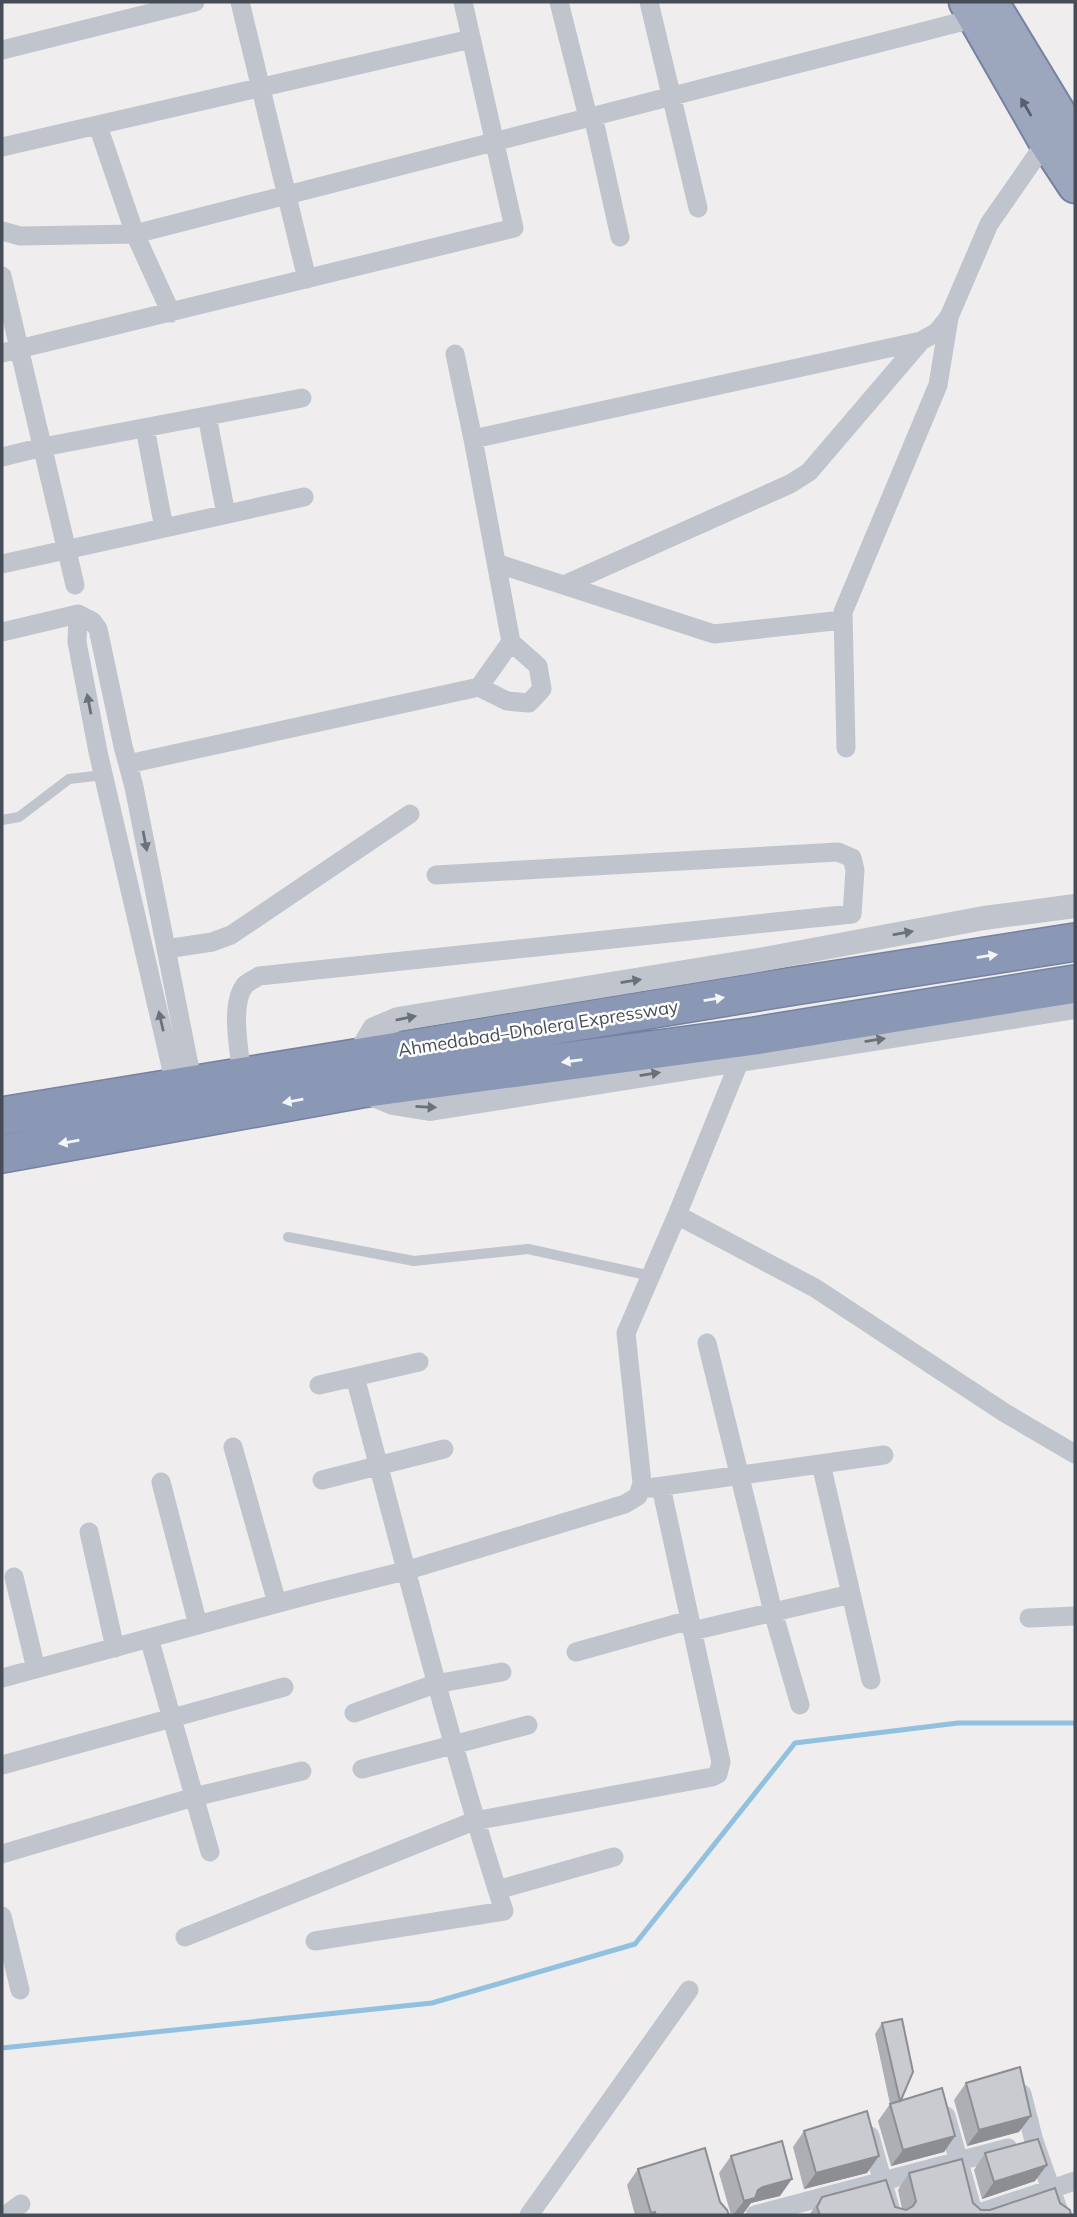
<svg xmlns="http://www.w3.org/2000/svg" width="1077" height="2217" viewBox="0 0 1077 2217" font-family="Mulish,sans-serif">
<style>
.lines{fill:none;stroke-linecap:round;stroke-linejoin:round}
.stream{stroke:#92c1df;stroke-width:5}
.trunk-casing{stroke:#7582a1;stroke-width:37}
.motorway-casing{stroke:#7582a1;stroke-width:40}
.service{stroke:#bfc4cd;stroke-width:10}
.minor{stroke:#bfc4cd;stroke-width:19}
.tertiary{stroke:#bfc4cd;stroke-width:24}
.trunk{stroke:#9ca7be;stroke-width:33}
.motorway{stroke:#8a97b5;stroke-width:37}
.wall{fill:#aeafb4}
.shaded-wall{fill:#8d8e92}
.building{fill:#cacbd1;stroke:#8d8e92;stroke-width:2}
.oneway{fill:#585f6c}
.oneway2{fill:#6b717a}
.oneway3{fill:#f3f5f8}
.labels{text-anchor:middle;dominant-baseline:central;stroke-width:5;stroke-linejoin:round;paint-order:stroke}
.street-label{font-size:18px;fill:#474d57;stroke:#fff}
</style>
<rect width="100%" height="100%" fill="#efeded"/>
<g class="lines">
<path class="stream" d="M2 2048 432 2003 635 1944 795 1743 958 1723H1075"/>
<g class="trunk-casing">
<path id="trunk" d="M966 2 1046 142 1075 186
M998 13 1075 140"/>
</g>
<g class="motorway-casing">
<path id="motorway" d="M2 1116 788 987 1075 942
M2 1154 361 1089 755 1036 1075 984"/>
</g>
<path class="service" d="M2 820 19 817 69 779 103 775
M288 1237 414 1261 528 1249 651 1276"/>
<path class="minor" d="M240 2 307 279
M559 2 588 117
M649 2 698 208
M2 50 195 2
M593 116 620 237
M98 126 135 234 171 313
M2 147 471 39
M2 231 20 236 135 234 976 18
M2 276 75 585
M2 353 514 228 463 2
M455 354 473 439
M207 416 226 514
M145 428 164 528
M2 457 43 447 302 398
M496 563 714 634 843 620
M2 564 304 497
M564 585 790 484 809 472 921 341
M78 614 77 642 98 752 176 1088
M2 632 78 614 92 621 98 629 123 746 134 787 193 1085
M479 687 507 701 529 703 542 689 538 666 511 642
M846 748 843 612 938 385 949 318
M128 764 479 687 511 642 473 439 921 341 937 332 949 317 989 224 1046 142
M166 949 212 942 231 935 410 814
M242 1077C240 1053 229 1005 245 985 248 982 255 979 259 976L852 914 855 870 852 858 838 852 436 875
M677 1215 740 1060
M707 1343 773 1612 800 1705
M319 1385 419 1362
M233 1447 277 1603
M821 1464 871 1680
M322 1480 444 1449
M161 1482 198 1625
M649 1488 884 1455
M89 1532 115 1648
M14 1577 36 1669
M1029 1618 1075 1616
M692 1631 851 1594
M149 1638 210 1852
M576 1652 690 1620
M2 1678 312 1594 405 1571 625 1504 638 1496 642 1483 626 1333 677 1215 815 1288 1005 1413 1075 1454
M354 1713 435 1684 502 1672
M2 1765 284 1687
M362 1769 528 1725
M2 1854 194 1797 302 1771
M497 1890 614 1857
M2 1916 20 1990
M185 1937 474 1821 712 1777 718 1774 721 1762 661 1487
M315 1941 504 1911C447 1735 403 1556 355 1377
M1022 2094 1034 2141 1060 2215
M946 2116 974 2215
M870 2136 892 2215
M6 2215 21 2204
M529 2215 689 1990
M755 2215 1008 2148
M973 2215 1075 2181"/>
<path class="tertiary" d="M357 1058 374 1029 398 1019 764 959 984 918 1075 906
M361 1090 393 1103 430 1109 1075 1007"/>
<use href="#trunk" class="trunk"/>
<use href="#motorway" class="motorway"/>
</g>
<path class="wall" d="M882 2023 901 2100 955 2136 944 2152 891 2166 878 2121 890 2104 875 2034Z
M966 2083 1019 2132 967 2146 954 2100Z
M804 2131 867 2173 804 2189 793 2147Z
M985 2153 1035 2181 982 2199 974 2170Z
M731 2156 780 2196 751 2203 743 2214 731 2215 719 2173Z
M638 2169 720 2202 729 2215H635L627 2185Z
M909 2173 973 2203 981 2210 1060 2203 1071 2215H809L822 2197 895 2207 902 2209 898 2190Z"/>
<path class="shaded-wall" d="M1031 2116 1019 2132 967 2146 979 2130Z
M955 2136 944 2152 891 2166 903 2150Z
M879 2156 867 2173 804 2189 816 2173Z
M1047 2165 1035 2181 982 2199 994 2182Z
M792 2179 780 2196 751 2203 743 2214 733 2215 744 2201 763 2187Z"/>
<path class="building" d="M902 2019 913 2072 901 2100 900 2101 882 2023Z
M1020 2067 1031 2116 979 2130 966 2083Z
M942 2088 955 2136 903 2150 890 2104Z
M867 2111 879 2156 816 2173 804 2131Z
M1038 2139 1047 2165 994 2182 985 2153Z
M782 2141 792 2179 763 2187 758 2190 755 2198 744 2201 731 2156Z
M705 2148 720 2202 727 2210 729 2215H656L655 2212 651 2213 638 2169Z
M962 2159 973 2203 981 2210H990L1055 2188 1060 2203 1070 2210 1071 2215H820L817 2207 822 2197 886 2180 895 2207 906 2210 913 2206 916 2201 909 2173Z"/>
<defs><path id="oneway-solid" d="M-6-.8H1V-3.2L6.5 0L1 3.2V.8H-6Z" transform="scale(1.75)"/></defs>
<use class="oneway" href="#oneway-solid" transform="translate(1026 107) rotate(-120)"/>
<g class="oneway2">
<use href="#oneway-solid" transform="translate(89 704) rotate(-101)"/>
<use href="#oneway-solid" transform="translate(145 841) rotate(79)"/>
<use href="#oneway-solid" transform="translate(903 933) rotate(-10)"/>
<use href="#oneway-solid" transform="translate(631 981) rotate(-9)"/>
<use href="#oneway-solid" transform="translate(406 1018) rotate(-11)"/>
<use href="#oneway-solid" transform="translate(161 1021) rotate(-103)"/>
<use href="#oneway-solid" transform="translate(875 1040) rotate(-9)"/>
<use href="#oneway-solid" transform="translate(650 1074) rotate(-9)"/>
<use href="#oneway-solid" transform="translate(426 1107) rotate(3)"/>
</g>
<g class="oneway3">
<use href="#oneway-solid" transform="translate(987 956) rotate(-9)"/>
<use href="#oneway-solid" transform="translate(714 999) rotate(-9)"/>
<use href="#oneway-solid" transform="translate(572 1061) rotate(172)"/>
<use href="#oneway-solid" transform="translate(293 1101) rotate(170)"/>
<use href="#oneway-solid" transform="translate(69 1142) rotate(170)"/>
</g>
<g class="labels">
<g class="street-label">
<text transform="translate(538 1028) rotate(-9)">Ahmedabad–Dholera Expressway</text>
</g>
</g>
<rect width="1077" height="2217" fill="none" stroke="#474d57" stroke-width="7"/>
</svg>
